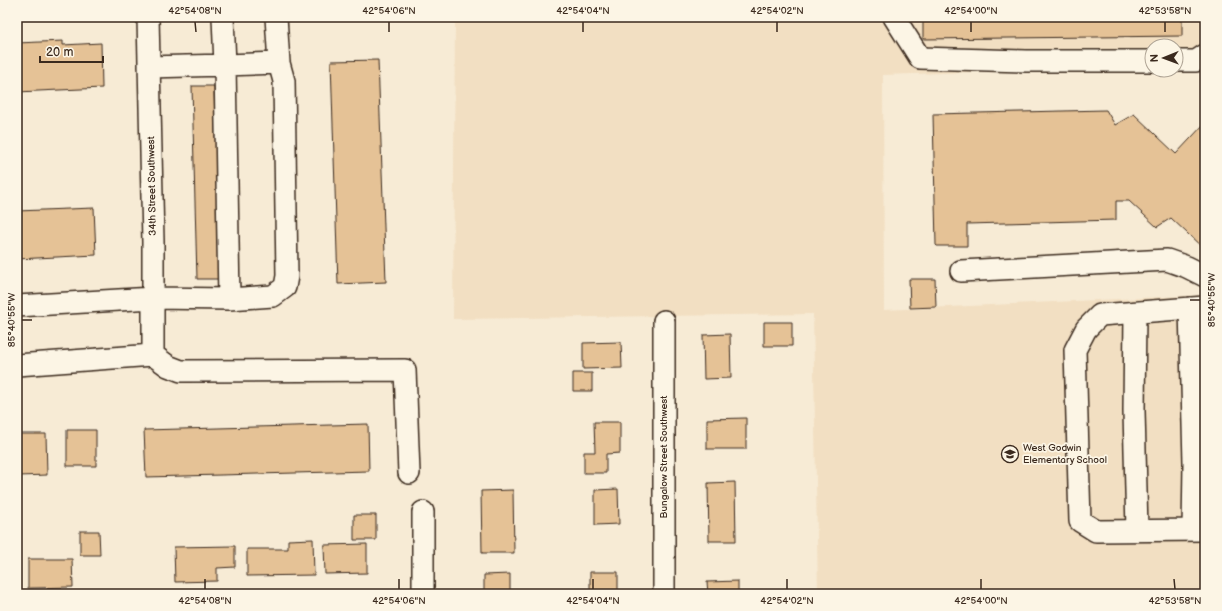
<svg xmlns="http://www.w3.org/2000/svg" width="1222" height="611" viewBox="0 0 1222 611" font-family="'Balsamiq Sans',sans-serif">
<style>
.built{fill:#f2dfc2}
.building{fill:#e5c296;stroke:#3b2a1e}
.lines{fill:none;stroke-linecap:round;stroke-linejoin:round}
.minor-casing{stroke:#3b2a1e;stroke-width:24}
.minor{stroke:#fcf5e5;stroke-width:21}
.ticks{fill:none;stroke:#3b2a1e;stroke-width:1.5}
.labels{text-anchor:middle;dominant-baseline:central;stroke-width:3.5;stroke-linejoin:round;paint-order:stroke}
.street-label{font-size:10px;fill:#3b2a1e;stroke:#fcf5e5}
.poi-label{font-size:10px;fill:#3b2a1e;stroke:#fcf5e5;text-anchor:start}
.neatline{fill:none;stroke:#3b2a1e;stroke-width:1.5}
.ticks-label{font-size:10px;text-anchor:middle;fill:#3b2a1e}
</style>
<rect width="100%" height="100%" fill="#f7ebd5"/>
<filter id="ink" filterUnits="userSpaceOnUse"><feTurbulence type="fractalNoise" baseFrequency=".025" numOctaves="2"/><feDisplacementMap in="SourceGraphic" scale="8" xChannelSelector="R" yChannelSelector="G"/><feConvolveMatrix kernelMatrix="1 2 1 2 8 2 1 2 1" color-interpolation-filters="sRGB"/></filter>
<g filter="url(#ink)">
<path class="built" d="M455 17H1205V64L1176 65V46H1152V66L883 75 884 310 1205 295V594H818L813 314 453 319Z"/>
<path class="building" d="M923 17H1182V36L923 39Z
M63 41V45L101 43 102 88 17 92V43Z
M378 60 386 282 338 284 331 61Z
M192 86H214L219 279H197Z
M1106 110 1115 125 1134 114 1176 154 1205 123V250L1171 218 1157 227 1129 201H1116V220L967 224V246H937L936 245 933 114Z
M94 208 96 255 17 259V211Z
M909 279H935L936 307 910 308Z
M764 322H792V346H764Z
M730 334 731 378 704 379 703 335Z
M621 342 622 368 583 369V343Z
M573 373H592V391H573Z
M746 418V449H707V419Z
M594 422H620V453L606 454V473H584V452H595Z
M368 424 369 471 146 477 144 430Z
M67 430H96V466H67Z
M18 434H46L47 475 19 476Z
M735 482 736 541H709L708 483Z
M618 489 619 524 595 525V490Z
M513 490 514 553H482L481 491Z
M354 515H376V540H354Z
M80 531H99L100 555H80Z
M313 539 314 575 247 576V549H288V540Z
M367 544V573L325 574 324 545Z
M235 546V567L217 568V581L175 582 174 547Z
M28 559H72L73 587 28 588Z
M590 572H618V594H590Z
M510 574V594H484V575Z
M738 581V594H708L707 582Z"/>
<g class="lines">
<g class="minor-casing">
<path id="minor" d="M148 17 153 242V355
M223 17 225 65 279 63 276 17
M894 17 920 58 1026 61H1152
M1176 61H1196L1205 55
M961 271 1167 260 1187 267 1205 276
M229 299 273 296 285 287 287 276 284 81 279 63
M17 306 153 298 229 299 225 65 149 67
M1205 307 1100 315 1086 329 1075 350 1080 521 1096 531 1205 530
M1190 308 1194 463 1193 530
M1135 313 1134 411 1137 530
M664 321V594
M153 355 168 366 181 371 405 370 409 473
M17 365 153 355
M423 512V594"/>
</g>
<use href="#minor" class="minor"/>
</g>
</g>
<path class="ticks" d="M195 22 196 32M389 22V32M583 22V32M777 22V32M971 22V32M1165 22V32M1190 300H1200M22 320H32M205 579V589M399 579V589M593 579V589M787 579V589M981 579V589M1174 579 1175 589"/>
<defs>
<g id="school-ring" transform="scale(0.9)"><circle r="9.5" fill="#fcf5e5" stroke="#3b2a1e" stroke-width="1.5"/><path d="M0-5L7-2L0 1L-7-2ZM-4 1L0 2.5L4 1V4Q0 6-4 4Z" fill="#3b2a1e"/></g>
</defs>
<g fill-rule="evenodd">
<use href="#school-ring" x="1010" y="454"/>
</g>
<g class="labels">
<g class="street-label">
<text transform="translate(152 186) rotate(-91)">34th Street Southwest</text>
<text transform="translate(664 457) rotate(-90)">Bungalow Street Southwest</text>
</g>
<g class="poi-label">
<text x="1023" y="448">West Godwin<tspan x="1023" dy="12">Elementary School</tspan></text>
</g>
</g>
<rect width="1222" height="611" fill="none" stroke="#fcf5e5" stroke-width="44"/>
<g transform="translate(1164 58) rotate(269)"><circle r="19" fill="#fcf5e5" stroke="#afa495"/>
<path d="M0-3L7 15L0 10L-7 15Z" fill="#3b2a1e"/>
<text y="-6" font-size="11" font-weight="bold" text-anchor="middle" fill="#3b2a1e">N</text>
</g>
<path d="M40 56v6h63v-6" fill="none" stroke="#3b2a1e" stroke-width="2"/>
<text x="46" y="56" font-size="12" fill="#3b2a1e" stroke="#fcf5e5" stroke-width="3" paint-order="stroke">20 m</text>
<rect x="22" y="22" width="1178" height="567" class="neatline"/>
<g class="ticks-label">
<text x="195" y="14">42°54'08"N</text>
<text x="389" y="14">42°54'06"N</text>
<text x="583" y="14">42°54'04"N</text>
<text x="777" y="14">42°54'02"N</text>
<text x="971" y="14">42°54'00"N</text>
<text x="1165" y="14">42°53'58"N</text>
<text transform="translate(1211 300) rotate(-90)" y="4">85°40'55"W</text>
<text transform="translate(11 320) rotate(-90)" y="4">85°40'55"W</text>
<text x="205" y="604">42°54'08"N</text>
<text x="399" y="604">42°54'06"N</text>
<text x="593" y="604">42°54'04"N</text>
<text x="787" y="604">42°54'02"N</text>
<text x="981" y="604">42°54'00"N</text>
<text x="1175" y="604">42°53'58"N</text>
</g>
</svg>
